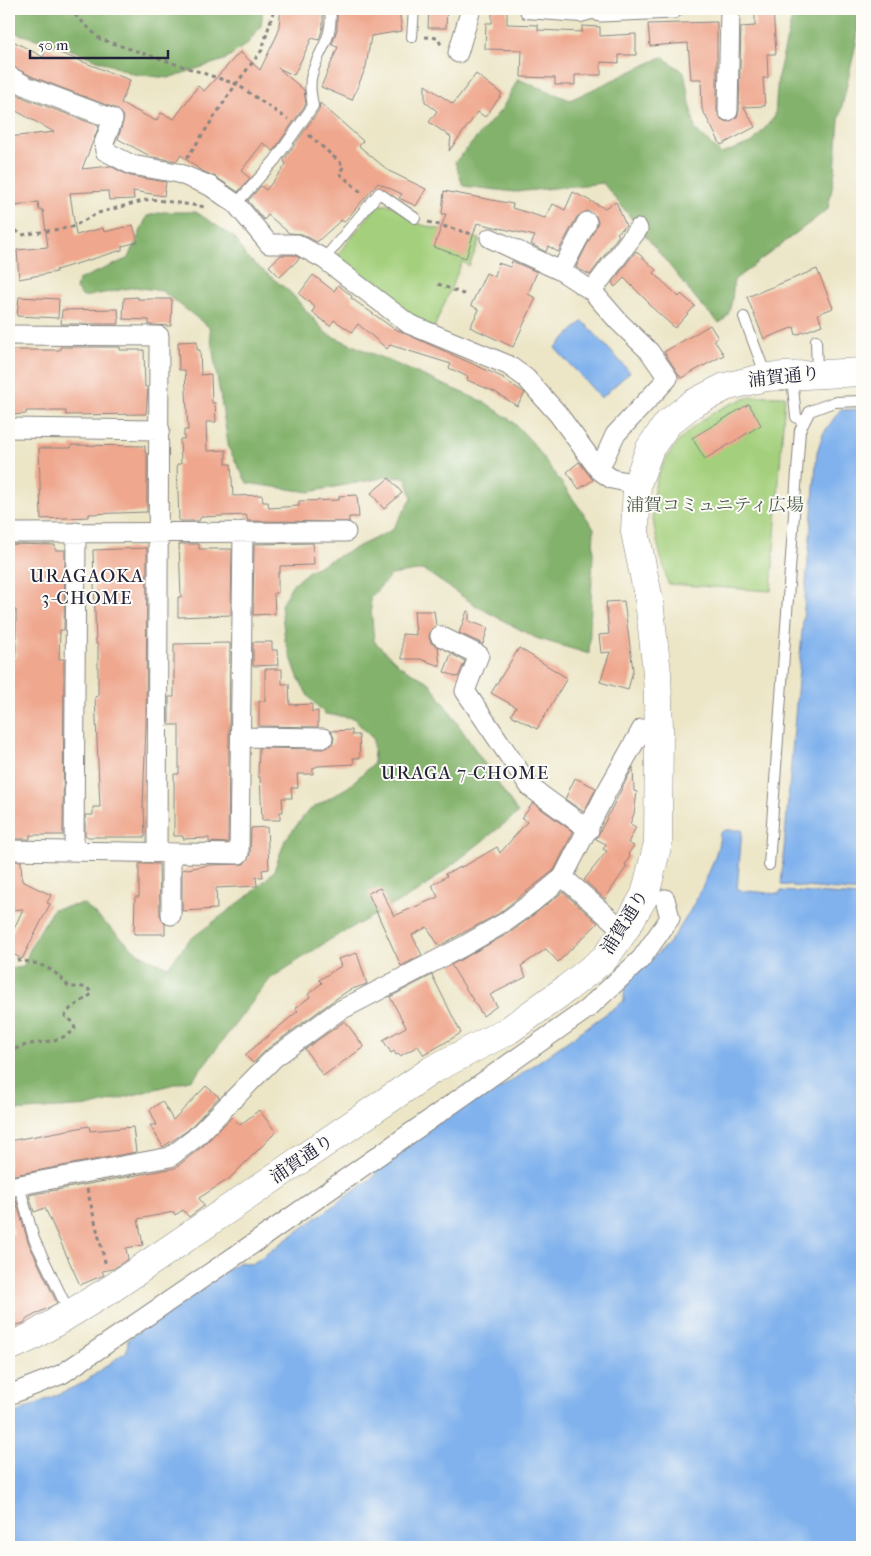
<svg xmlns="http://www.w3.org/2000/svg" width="871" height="1556" viewBox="0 0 871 1556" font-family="'IM FELL French Canon','Noto Serif JP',serif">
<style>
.green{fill:#a4d07d;stroke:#63795c}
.forest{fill:#83b26c;stroke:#526a54}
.water{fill:#81b2ed;stroke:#526a94}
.building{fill:#efa78e}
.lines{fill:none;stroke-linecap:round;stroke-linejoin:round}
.lane-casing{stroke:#878481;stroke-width:12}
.street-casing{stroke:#878481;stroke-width:21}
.secondary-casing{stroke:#878481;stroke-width:29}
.path{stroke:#878481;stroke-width:3;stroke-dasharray:4 4;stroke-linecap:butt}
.lane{stroke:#fff;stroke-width:10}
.street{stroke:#fff;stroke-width:19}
.secondary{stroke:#fff;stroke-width:28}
.labels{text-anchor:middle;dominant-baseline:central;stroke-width:4;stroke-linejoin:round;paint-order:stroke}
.street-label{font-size:18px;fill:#22223b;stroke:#fdfcf7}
.park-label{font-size:18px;fill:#505f52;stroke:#fdfcf7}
.neighbourhood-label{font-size:19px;letter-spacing:1px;fill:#22223b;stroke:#fdfcf7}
</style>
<rect width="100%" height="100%" fill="#fdfcf7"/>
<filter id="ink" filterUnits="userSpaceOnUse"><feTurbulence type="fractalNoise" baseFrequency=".02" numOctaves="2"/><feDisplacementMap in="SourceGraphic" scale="10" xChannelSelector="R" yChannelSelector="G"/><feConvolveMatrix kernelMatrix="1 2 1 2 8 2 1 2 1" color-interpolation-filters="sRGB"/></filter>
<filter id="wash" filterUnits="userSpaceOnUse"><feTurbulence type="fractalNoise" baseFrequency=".0096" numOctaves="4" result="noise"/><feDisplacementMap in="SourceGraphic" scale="20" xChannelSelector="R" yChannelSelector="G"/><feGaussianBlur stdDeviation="1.12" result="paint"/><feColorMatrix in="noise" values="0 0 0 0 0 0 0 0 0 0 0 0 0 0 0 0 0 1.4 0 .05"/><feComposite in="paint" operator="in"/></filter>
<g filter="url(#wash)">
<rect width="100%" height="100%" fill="#ece6c7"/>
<path class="green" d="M378 205H391L422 225 480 239 469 266 462 262 434 328 420 323 340 264 338 254Z
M785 396 771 591 668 584C662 557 650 526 653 498 657 449 706 408 751 397 761 395 774 396 785 396Z"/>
<path class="forest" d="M9 9H263L261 26 247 44 224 60 168 78 133 74 64 47 9 31Z
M794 9H860L857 39 839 120 835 171 828 209 734 280C732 294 733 317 719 323L702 306 603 183 515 192 463 186 455 162 502 109 518 79 570 100 662 57 684 72 695 129 721 154 753 142 775 116 778 76Z
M163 212H196L235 238 246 257 290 292 327 334 486 403 512 421 532 442 594 528 589 654 536 638 478 607 424 570 391 575 370 598 374 641 400 666 430 683 518 813 419 891 331 939 270 979 193 1079 92 1106 9 1111V969L23 967 32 944 53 909 84 904 139 954 168 967 188 941 252 893 274 871 285 840 308 811 348 787 374 763 373 739 353 718 325 714 308 696 298 677 285 640 281 605 292 585 310 570 392 530 412 498 406 478 387 477 309 492 247 483 229 449 209 327 162 291 135 287 83 297 76 289 78 280 129 258 147 216Z"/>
<path class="water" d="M583 321 630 372 601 398 555 348Z
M862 409V892L781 885 817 452 823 434 840 410Z
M725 830H742L737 890 780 894 781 891 862 896V1532L848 1547H9V1416L83 1383 127 1351 128 1339 239 1262 252 1264 375 1176 377 1164 487 1087 500 1089 624 1001C624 997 624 990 626 986 631 973 662 952 671 940 688 919 720 858 720 833Z"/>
<g id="blocks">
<path class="building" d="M281 9H323V27L319 40 312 38 294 75 278 68 304 90 306 104 273 151 263 143 241 171 250 178 238 192 216 177 200 170 181 155 177 161 152 157 118 139 124 118 117 109 33 77 9 65V39L43 57 47 48 130 80 121 103 156 121 161 113 174 119 198 86 204 91 240 52 260 70 278 33Z
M337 9H367V11L399 9 402 31 371 36 366 67 352 100 321 87 338 47 332 45 337 29Z
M429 9H447L446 28H428Z
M492 9H507V24L538 25V30L582 32V26L600 27V36L636 34V55H619V63L601 62V75H575V85H555V78L521 77 522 50 485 49 486 23H492Z
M755 9H773L776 54H767L768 78H763L765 106 744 107 755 127 721 145 702 109 701 79H691L688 43 650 46 648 24 717 22V111L722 120 728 122 737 117 739 111 741 27 755 26Z
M476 74 502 94 485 117 478 112 449 151 451 137 429 122 437 111 425 102V85L453 104Z
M9 89 24 98 99 126 82 169 110 166 130 176 166 182 164 196 133 191 134 199 109 200 108 191 70 193 76 235 103 228 104 232 133 225 138 242 122 246V250L56 270V272L19 279 17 250 48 247 43 210H39L38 202 16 206V203L9 204V181L12 180 9 137 54 132 9 107Z
M320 103 363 141 359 146 389 171 426 189 416 206 399 198 402 194 378 183 344 222 341 220 317 242 302 234 289 233 268 215 264 220 248 201 261 186 266 190 286 165 284 160 319 110Z
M444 191 513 204 512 208 545 218 553 204 565 210 573 192 604 208 616 202 626 226 617 233 619 235 590 275 576 267 598 222 596 216 587 211 577 217 558 252 548 246 546 252 531 244 535 236 477 223 466 258 434 247 446 214H442Z
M636 251 656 270 654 273 679 297 681 294 695 306 675 328 648 304 649 303 624 278 615 287 612 283Z
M281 255H294L300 258 280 277 269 266Z
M512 261 537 272 528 294 536 298 513 347 470 327 479 310 471 305 486 273 495 277 498 263 510 267Z
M817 269 833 308 818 314 822 325 796 335 794 327 764 339 747 297Z
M313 275 334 291 338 285 352 296 351 298 393 328 504 378 503 379 525 393 517 406 495 392 467 380 468 377 449 368 451 364 390 345 387 349 358 324 352 332 334 320 330 326 312 312 315 307 299 294Z
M19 297 59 299 58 318 17 316Z
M138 297V299H172L171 326 149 325V320L123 319 124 298Z
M118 309 119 324H61L62 310Z
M710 325 718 338 714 340 724 355 681 378 664 352Z
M197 341V350H200L201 375 211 374 212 403H215L216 422H206L207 451 226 450V464H231L233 496 262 495 263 502H268L269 508 299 506V501L339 500V496L357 495 359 517H349V522L248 521 246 515 201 517 199 521H179L177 464H181L180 439H184V430H188L185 370H179L178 342Z
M60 347H120V350H144L145 387H148L146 414 66 415V411H26V414L9 415V350H60Z
M749 404 761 425 705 459 692 438Z
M71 445 145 446V453H147V512L89 514V517L41 519 39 448H71Z
M579 462 593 480 579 489 567 472Z
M389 478 402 493 384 509 371 493Z
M313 543 314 565 280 566V573H278V593H274L275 614 253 615 254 544Z
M9 544 55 545V550H65L64 630H60L59 659H64L63 835H30V839H11V832H9V772H11L9 658H16V610H9Z
M179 544H199V549H232L231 615 178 617V597H181Z
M147 548 146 725 143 808H144L145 837H88L85 835V815H93V807H100L95 697 98 696V644H96L93 550Z
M624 601 633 670 628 690 600 682 610 652 601 653 599 635 609 634 606 602Z
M414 611H434L436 626 430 631 429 637 431 643 438 647 440 666 420 659H402V634L416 635Z
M467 611H469V621L488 628 483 644 459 633Z
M253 642H272V650H277L278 665 253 666Z
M230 643 228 843 209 842V838L183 839V836H174V774H179V725H169V697H174V644Z
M519 648 567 678 537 729 511 715 516 707 491 693Z
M451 654 465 661 458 677 444 672Z
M265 669H282V684H289L290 705 312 704V712L318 711V727L259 726V701H265Z
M352 730V735H359L360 758H353L354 764 318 766 313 768V774H297L298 788H291L292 798H282L283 812H280V820H262L260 777H258L259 748 323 749 333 743 334 738 331 731Z
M633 767 634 791 637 792 634 814 630 824 636 827 628 843 634 846 628 854 630 856 625 865 627 866 605 899 584 880 607 851 603 849 606 844 596 839Z
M575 778 596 788 584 812 565 799Z
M533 803 573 832 554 870 498 914 439 946 427 927 412 935 422 955 401 966 368 893 380 888 394 916 438 897 432 885 447 876 445 874 468 864 497 847 500 853 527 822 522 818Z
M267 827 269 869 262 870 263 877H256L257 886 216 888 217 909 182 911V870L209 865 244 864 250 855 251 828Z
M9 861H21L22 881 51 895 47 903 50 904 22 959 9 952V940L23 909 9 910Z
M139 864H159L160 915 165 924V934H134L135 897H139Z
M563 892 598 923 558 962 546 949 521 966 526 977 490 995 497 1006 483 1016 451 965 511 932Z
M357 953 367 984 349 990 330 1003 267 1049 253 1063 245 1055 298 1011 295 1008 310 997 308 994 322 983 319 980 341 966 338 959Z
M432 975 461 1033 424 1055 418 1046 400 1056 398 1054 396 1055 394 1051 391 1053 383 1040 406 1027 390 997Z
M345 1021 364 1047 323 1076 305 1049Z
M206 1086 219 1097 188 1130 163 1147 150 1125H157L150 1110 162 1101 173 1120Z
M259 1110 276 1132 229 1179 199 1198 204 1206 189 1217 183 1210 175 1215 174 1212 138 1219 143 1245 126 1248 128 1259 113 1269 102 1271 104 1275 80 1285 45 1208 34 1212 29 1195 175 1168 203 1146 232 1117 240 1125Z
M89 1126 90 1131 133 1127 136 1152 9 1176V1141Z
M15 1197 28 1242 57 1303 27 1319 24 1323 9 1327V1234H14L9 1212V1198Z"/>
</g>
</g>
<g filter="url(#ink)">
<use href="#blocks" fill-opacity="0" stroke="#878481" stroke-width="1"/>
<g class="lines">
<g class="lane-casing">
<path id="lane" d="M526 13 581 17 600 12
M412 37 414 9
M236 204 275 160 313 106C311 95 309 84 312 74 319 49 334 38 330 9
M324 259 379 193 415 218
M744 317 766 376
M816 340 817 372
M792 378 796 417 804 423
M769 865 800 430 810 411 834 402 862 401
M19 1185 34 1239 69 1312"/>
</g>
<g class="street-casing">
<path id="street" d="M600 9V12L673 9
M458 53 471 9
M9 76 28 87 113 119 104 143 105 151 132 165 178 173 210 186 236 204 269 244H297L324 259 409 324 508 365 526 378 558 414 599 470 612 479 637 484
M728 111 730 9
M490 238 561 271 592 291 619 322 649 351 668 378 615 435 599 470
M561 271 587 222
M592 291 638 229
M9 335 159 336 157 852
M9 428 160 430
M9 533 346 532
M440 636 479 655 465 691 530 787 589 830
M241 737 323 738
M9 850 239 854 243 531
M74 851 76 532
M171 853V915
M563 877 624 931
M9 1187 170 1157 195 1138 274 1058 337 1012 462 947 504 923 534 901 563 877 607 791 642 729H659
M9 1395 62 1374 257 1241 587 1009 641 959 670 918 665 899"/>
</g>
<g class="secondary-casing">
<path id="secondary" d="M9 1347 31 1337 111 1289 432 1070 509 1030 566 989 605 958 624 931 645 895 658 843 659 729 657 673 649 600 635 532 637 484 650 448 668 423 692 404 725 387 766 377 862 372"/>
</g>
<path class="path" d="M69 9 100 39 236 84C254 95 269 108 288 119
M425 37 438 38 441 45
M309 135 344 166 339 173 362 193
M187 158 236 84 262 50 274 9
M428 222 472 234
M9 226 22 235 72 227 98 213 150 199 206 207
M438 284 466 295
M9 959C37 963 51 964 69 987H87L92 994 70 1009 65 1016 73 1022 75 1029C58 1047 28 1038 9 1053
M87 1189 106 1266"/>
<use href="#lane" class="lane"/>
<use href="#street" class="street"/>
<use href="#secondary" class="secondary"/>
</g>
</g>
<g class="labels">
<g class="street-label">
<text transform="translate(784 377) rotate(-6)">浦賀通り</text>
<text transform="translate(625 922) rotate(-58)">浦賀通り</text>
<text transform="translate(302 1159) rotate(-34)">浦賀通り</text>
</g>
<g class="park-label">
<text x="715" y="505">浦賀コミュニティ広場</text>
</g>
<g class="neighbourhood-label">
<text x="87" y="576">URAGAOKA<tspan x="87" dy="22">3-CHOME</tspan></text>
<text x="465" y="773">URAGA 7-CHOME</text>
</g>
</g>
<rect width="871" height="1556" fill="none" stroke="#fdfcf7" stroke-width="30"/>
<path d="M30 50v8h138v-8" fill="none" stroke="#22223b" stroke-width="2.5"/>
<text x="38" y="50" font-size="15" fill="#22223b" stroke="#fdfcf7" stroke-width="4" paint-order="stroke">50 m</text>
</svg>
